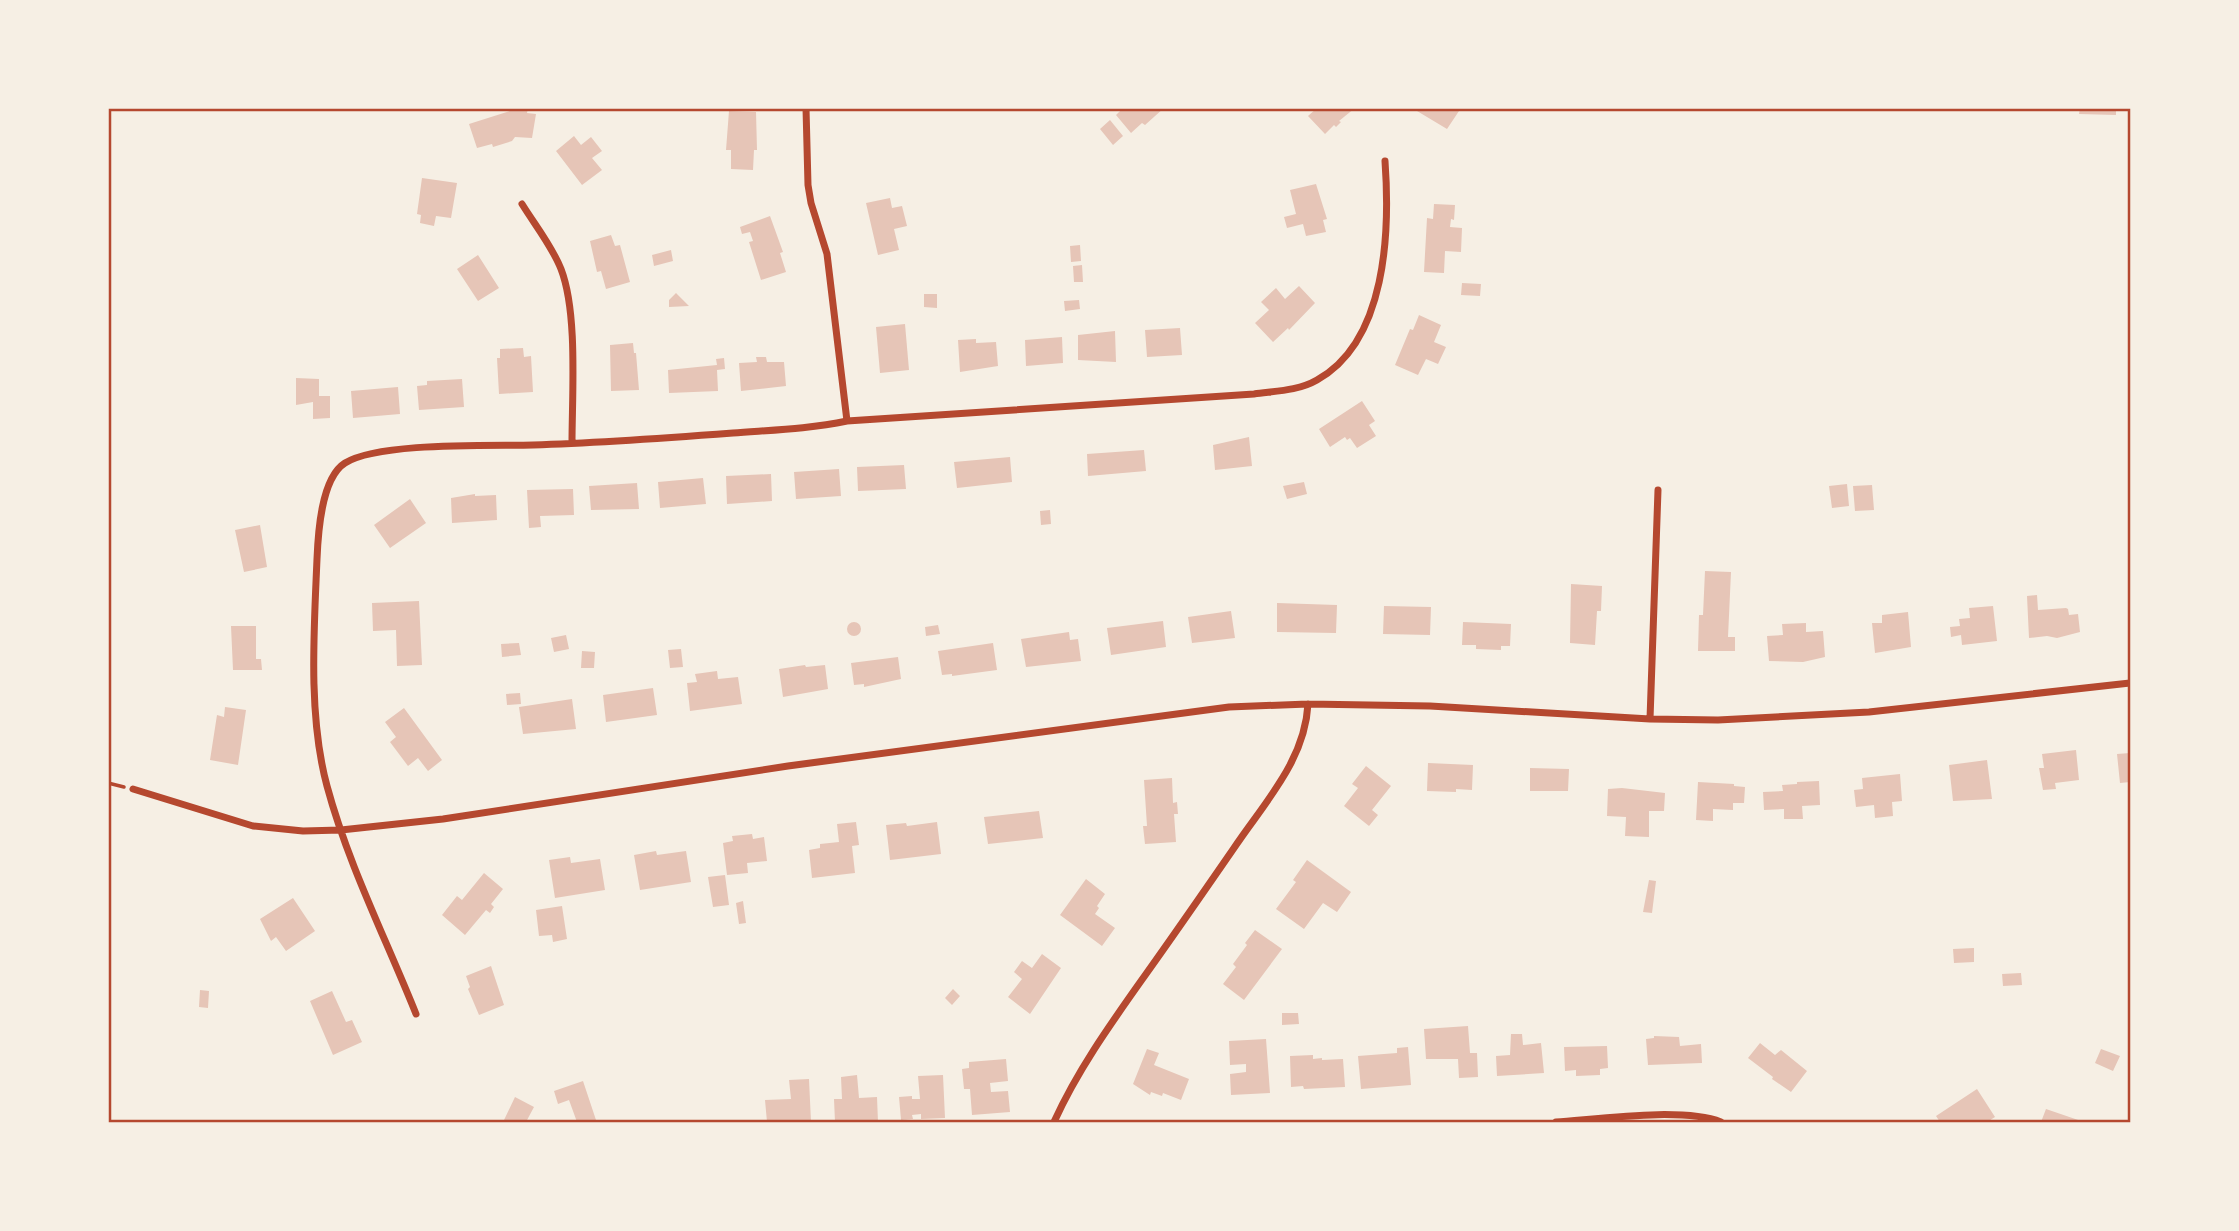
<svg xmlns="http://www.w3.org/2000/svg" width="2239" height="1231" viewBox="0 0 2239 1231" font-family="Overpass,sans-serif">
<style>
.building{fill:#e6c5b7}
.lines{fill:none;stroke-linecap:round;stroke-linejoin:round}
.path{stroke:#b5482f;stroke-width:3.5}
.minor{stroke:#b5482f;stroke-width:7}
.neatline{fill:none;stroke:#b5482f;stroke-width:2.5}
</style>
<rect width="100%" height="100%" fill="#f6efe4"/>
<path class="building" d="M513 108H528L527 113 536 114 532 138 515 137 512 141 493 147 492 144 477 148 469 124 513 110Z
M1123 108H1164L1145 125 1142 123 1131 133 1116 115Z
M1317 108H1355L1339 121 1341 122 1336 127 1334 125 1325 134 1308 116Z
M1412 108H1461L1447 129Z
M2080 108H2116V115L2079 114Z
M729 111 756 112 757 150H754L753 170 731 169V150H726Z
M1110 120 1123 136 1113 145 1100 129Z
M574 136 581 145 591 137 602 151 592 158 602 170 582 185 556 151Z
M422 178 457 183 451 218 436 216 434 226 420 223 421 215 417 214Z
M1316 184 1327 219 1323 220 1326 232 1306 236 1303 224 1287 228 1284 217 1296 214 1290 190Z
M890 198 892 208 902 206 907 226 894 229 899 250 878 255 866 203Z
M1434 204 1455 205 1454 220 1451 219 1450 227 1462 228 1461 252 1445 251 1444 273 1424 272 1427 218 1433 219Z
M770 216 783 252 780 253 786 272 761 280 749 242 753 241 750 232 742 234 740 227Z
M611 235 615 246 620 245 630 282 606 289 601 271 597 272 590 241Z
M1080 245 1081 261 1071 262 1070 246Z
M671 250 673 261 654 266 652 255Z
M478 255 499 288 478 301 457 269Z
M1082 265 1083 282H1074L1073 266Z
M1462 283 1481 284 1480 296 1461 295Z
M1299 286 1315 303 1289 330 1288 328 1273 342 1255 323 1269 310 1261 302 1276 288 1285 299Z
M676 293 689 306 669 307V300Z
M924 294H937V308L924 307Z
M1079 300 1080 309 1065 311 1064 301Z
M1419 315 1441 325 1434 342 1446 347 1438 364 1426 359 1418 375 1395 365 1410 329 1413 330Z
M905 324 909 370 880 373 876 327Z
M1180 328 1182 355 1147 357 1145 330Z
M1115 331 1116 362 1078 360V335Z
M1062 337 1063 363 1026 366 1025 340Z
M976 339V343L996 342 998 366 960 372 958 340Z
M633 343 634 353H636L639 390 611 391 610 345Z
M523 348 524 357 531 356 533 392 499 394 497 358H500V349Z
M756 357H766L767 362H784L786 386 741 391 739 363 757 362Z
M724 358 725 369 717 370 718 391 669 393 668 370 717 365 716 359Z
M296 378 319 379V396H330V418L313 419V402L296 405Z
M462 379 464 407 419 410 417 386 427 385V381Z
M398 387 400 414 353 418 351 391Z
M1362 401 1375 421 1369 425 1376 436 1357 448 1350 438 1347 440 1345 437 1330 447 1319 429Z
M1249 437 1252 466 1215 470 1213 445Z
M1144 450 1146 471 1088 476 1087 454Z
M1010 457 1012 482 957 488 954 462Z
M904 465 906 489 858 491 857 467Z
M839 469 841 496 796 499 794 472Z
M771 474 772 501 727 504 726 476Z
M703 478 706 504 660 508 658 482Z
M1304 482 1307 494 1287 499 1283 486Z
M637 483 639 509 591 510 589 486Z
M1847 484 1849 506 1832 508 1829 486Z
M1872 485 1874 510 1855 511 1853 486Z
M573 489 574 515 540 516 541 527 529 528 527 490Z
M475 494V496L496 495 497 520 452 523 451 498Z
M410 499 426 523 390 548 374 525Z
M1050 510 1051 524 1041 525 1040 511Z
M260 525 267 567 244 572 235 530Z
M1705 571 1731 572 1728 637H1735V651H1698L1699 615H1703Z
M1571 584 1602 586 1601 611H1597L1595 645 1570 643Z
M2037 595 2038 610 2066 608 2068 609 2069 615 2078 614 2080 632 2057 638 2047 636 2029 638 2027 596Z
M419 601 422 665 397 666 396 630 373 631 372 603Z
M1277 603 1337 605 1336 633 1277 632Z
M1384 606 1431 607 1430 635 1383 634Z
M1993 606 1997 641 1962 645 1961 635 1951 637 1950 627 1960 626 1959 619 1970 618 1969 608Z
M1231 611 1235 638 1192 643 1188 617Z
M1908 612 1911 647 1875 653 1872 623H1882V615Z
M1163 621 1166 647 1111 655 1107 628Z
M1463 622 1511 624 1510 646H1501V650L1476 649V645H1462Z
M847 629a7 7 0 1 1 14 0a7 7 0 1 1-14 0Z
M1806 623V632L1823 631 1825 657 1803 662 1769 661 1767 636 1783 635 1782 624Z
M938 625 940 634 926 636 925 627Z
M231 626H256V659H261L262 670H233Z
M1069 632 1070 640 1078 639 1081 661 1026 667 1021 639Z
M566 635 569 649 554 652 551 638Z
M519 643 521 655 502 657 501 644Z
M993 643 997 670 952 676V674L942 675 938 651Z
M681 649 683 667 670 668 668 650Z
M582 651 595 652 594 668H581Z
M898 657 901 679 864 687V684L854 685 851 663Z
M805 665 806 667 825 665 828 689 783 697 779 669Z
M717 671 718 679 738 677 742 704 690 711 687 683 697 682 695 674Z
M653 688 657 715 606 722 603 695Z
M520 693 521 704 507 705 506 694Z
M572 699 576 729 523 734 519 707Z
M225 707 246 710 238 765 210 760 217 715 224 717Z
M404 708 442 760 428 771 418 758 408 766 390 742 396 737 385 722Z
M2076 750 2079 780 2055 783 2056 789 2043 790 2039 768H2044L2042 754Z
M2130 753V782L2120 783 2117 754Z
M1987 760 1992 799 1953 801 1949 765Z
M1428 763 1473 765 1472 790 1456 789V792L1427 791Z
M1366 766 1391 786 1372 810 1378 815 1369 826 1344 806 1358 788 1352 784Z
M1530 768 1569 769 1568 791H1530Z
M1900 774 1902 801 1892 802 1893 816 1875 818 1874 805 1856 807 1854 790 1863 789 1862 778Z
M1172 778 1173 803 1177 802 1178 814H1174L1176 842 1145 844 1143 826H1147L1144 780Z
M1819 781 1820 805 1802 806 1803 819H1784V809L1764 810 1763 792 1783 791 1782 785 1797 784V782Z
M1698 782 1734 784V786L1745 787 1744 803H1733V810L1713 809V821L1696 820Z
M1622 788 1665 793 1664 811H1649V837L1625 836 1626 817 1607 816 1608 789Z
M1039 811 1043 838 988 844 984 817Z
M856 822 859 845 852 846 855 873 812 878 809 850 820 848V844L839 842 837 824Z
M937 822 941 854 890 860 886 825 906 823 907 826Z
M752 834 753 839 764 837 767 861 747 863 748 873 727 875 723 843 733 841 732 836Z
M656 851 657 855 686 851 691 882 640 890 634 855Z
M570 857 571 863 600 859 605 890 555 898 549 860Z
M1307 860 1351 892 1337 912 1323 903 1304 929 1276 909 1296 882 1293 880Z
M484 873 503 889 491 904 494 907 490 913 486 910 465 935 442 915 457 896 462 900Z
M725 875 729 905 713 907 708 877Z
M1086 879 1105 894 1097 906 1099 908 1095 914 1115 928 1102 946 1060 915Z
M1649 880 1656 881 1652 913 1643 912Z
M293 898 315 931 286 951 276 937 271 941 260 919Z
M743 901 746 923 739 924 736 903Z
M562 906 567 939 553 942 552 935 539 936 536 910Z
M1255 930 1282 949 1244 1000 1223 984 1236 967 1233 964 1247 945 1245 943Z
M1974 948V962L1954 963 1953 949Z
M1042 954 1061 968 1030 1014 1008 997 1022 979 1014 972 1022 961 1032 968Z
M491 966 504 1005 479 1015 468 989 470 987 466 976Z
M2021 973 2022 985 2003 986 2002 974Z
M953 989 960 996 952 1005 945 998Z
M200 990 209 991 208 1008 199 1007Z
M332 991 346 1022 352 1020 362 1042 333 1055 310 1001Z
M1282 1013H1298L1299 1024 1282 1025Z
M1468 1026 1470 1053H1477L1478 1077 1459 1078 1458 1059H1426L1424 1029Z
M1511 1034H1522L1523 1045 1541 1043 1544 1073 1497 1076 1496 1056 1510 1055Z
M1654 1036 1679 1037 1680 1046 1701 1044 1702 1063 1648 1065 1646 1039 1654 1038Z
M1266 1039 1270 1093 1231 1095 1230 1074 1246 1072V1064L1230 1065 1229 1041Z
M1760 1043 1775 1055 1781 1050 1807 1071 1791 1092 1772 1079 1773 1077 1748 1058Z
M1607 1046 1608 1068 1600 1069V1075L1576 1076V1070L1565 1071 1564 1047Z
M1408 1047 1411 1085 1361 1089 1358 1056 1397 1053V1048Z
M1147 1049 1159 1053 1154 1065 1189 1079 1181 1100 1163 1093 1162 1096 1151 1092 1150 1095 1133 1084Z
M2101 1049 2120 1056 2113 1071 2095 1063Z
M1313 1055V1059L1322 1058V1060L1343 1059 1345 1087 1304 1089 1303 1086 1291 1087 1290 1056Z
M1006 1059 1008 1081 990 1083 991 1092 1008 1091 1010 1112 972 1115 970 1089H964L962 1069 969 1068V1062Z
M857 1075 859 1098 877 1097 878 1122H835L834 1099H842L841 1077Z
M943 1075 945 1118 921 1119V1114L912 1115 913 1119 901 1120 899 1097 912 1096V1099H920L918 1076Z
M809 1079 811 1122H767L765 1100 791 1099 789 1080Z
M583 1081 596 1120 577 1122 569 1100 558 1104 554 1091Z
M1977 1089 1995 1117 1987 1122H1940L1936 1116Z
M515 1097 534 1107 526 1122H509L504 1120Z
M2046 1109 2084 1122H2041Z"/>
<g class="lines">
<path class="path" d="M108 783 124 787"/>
<path class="minor" d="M806 108 808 185 811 203 827 254 847 421
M522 204C535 225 552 246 561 269 578 313 572 395 572 443
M1650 719 1658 490
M133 789 253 826 303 831 341 830 443 819 788 766 1229 707 1308 704 1430 706 1650 719 1718 720 1869 712 2130 683
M416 1014C386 939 348 864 327 786 308 716 314 631 317 559 318 534 321 478 345 463 379 442 489 446 533 445 600 443 667 438 733 433 771 430 809 429 847 421L1254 394C1275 391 1298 391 1317 380 1387 341 1390 231 1385 161
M1054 1122C1078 1069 1112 1022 1146 974 1176 932 1205 890 1234 848 1264 803 1305 761 1308 704
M1556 1122C1599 1119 1683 1107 1721 1122"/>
</g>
<rect width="2239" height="1231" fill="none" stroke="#f6efe4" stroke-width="220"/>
<rect x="110" y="110" width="2019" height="1011" class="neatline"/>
</svg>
